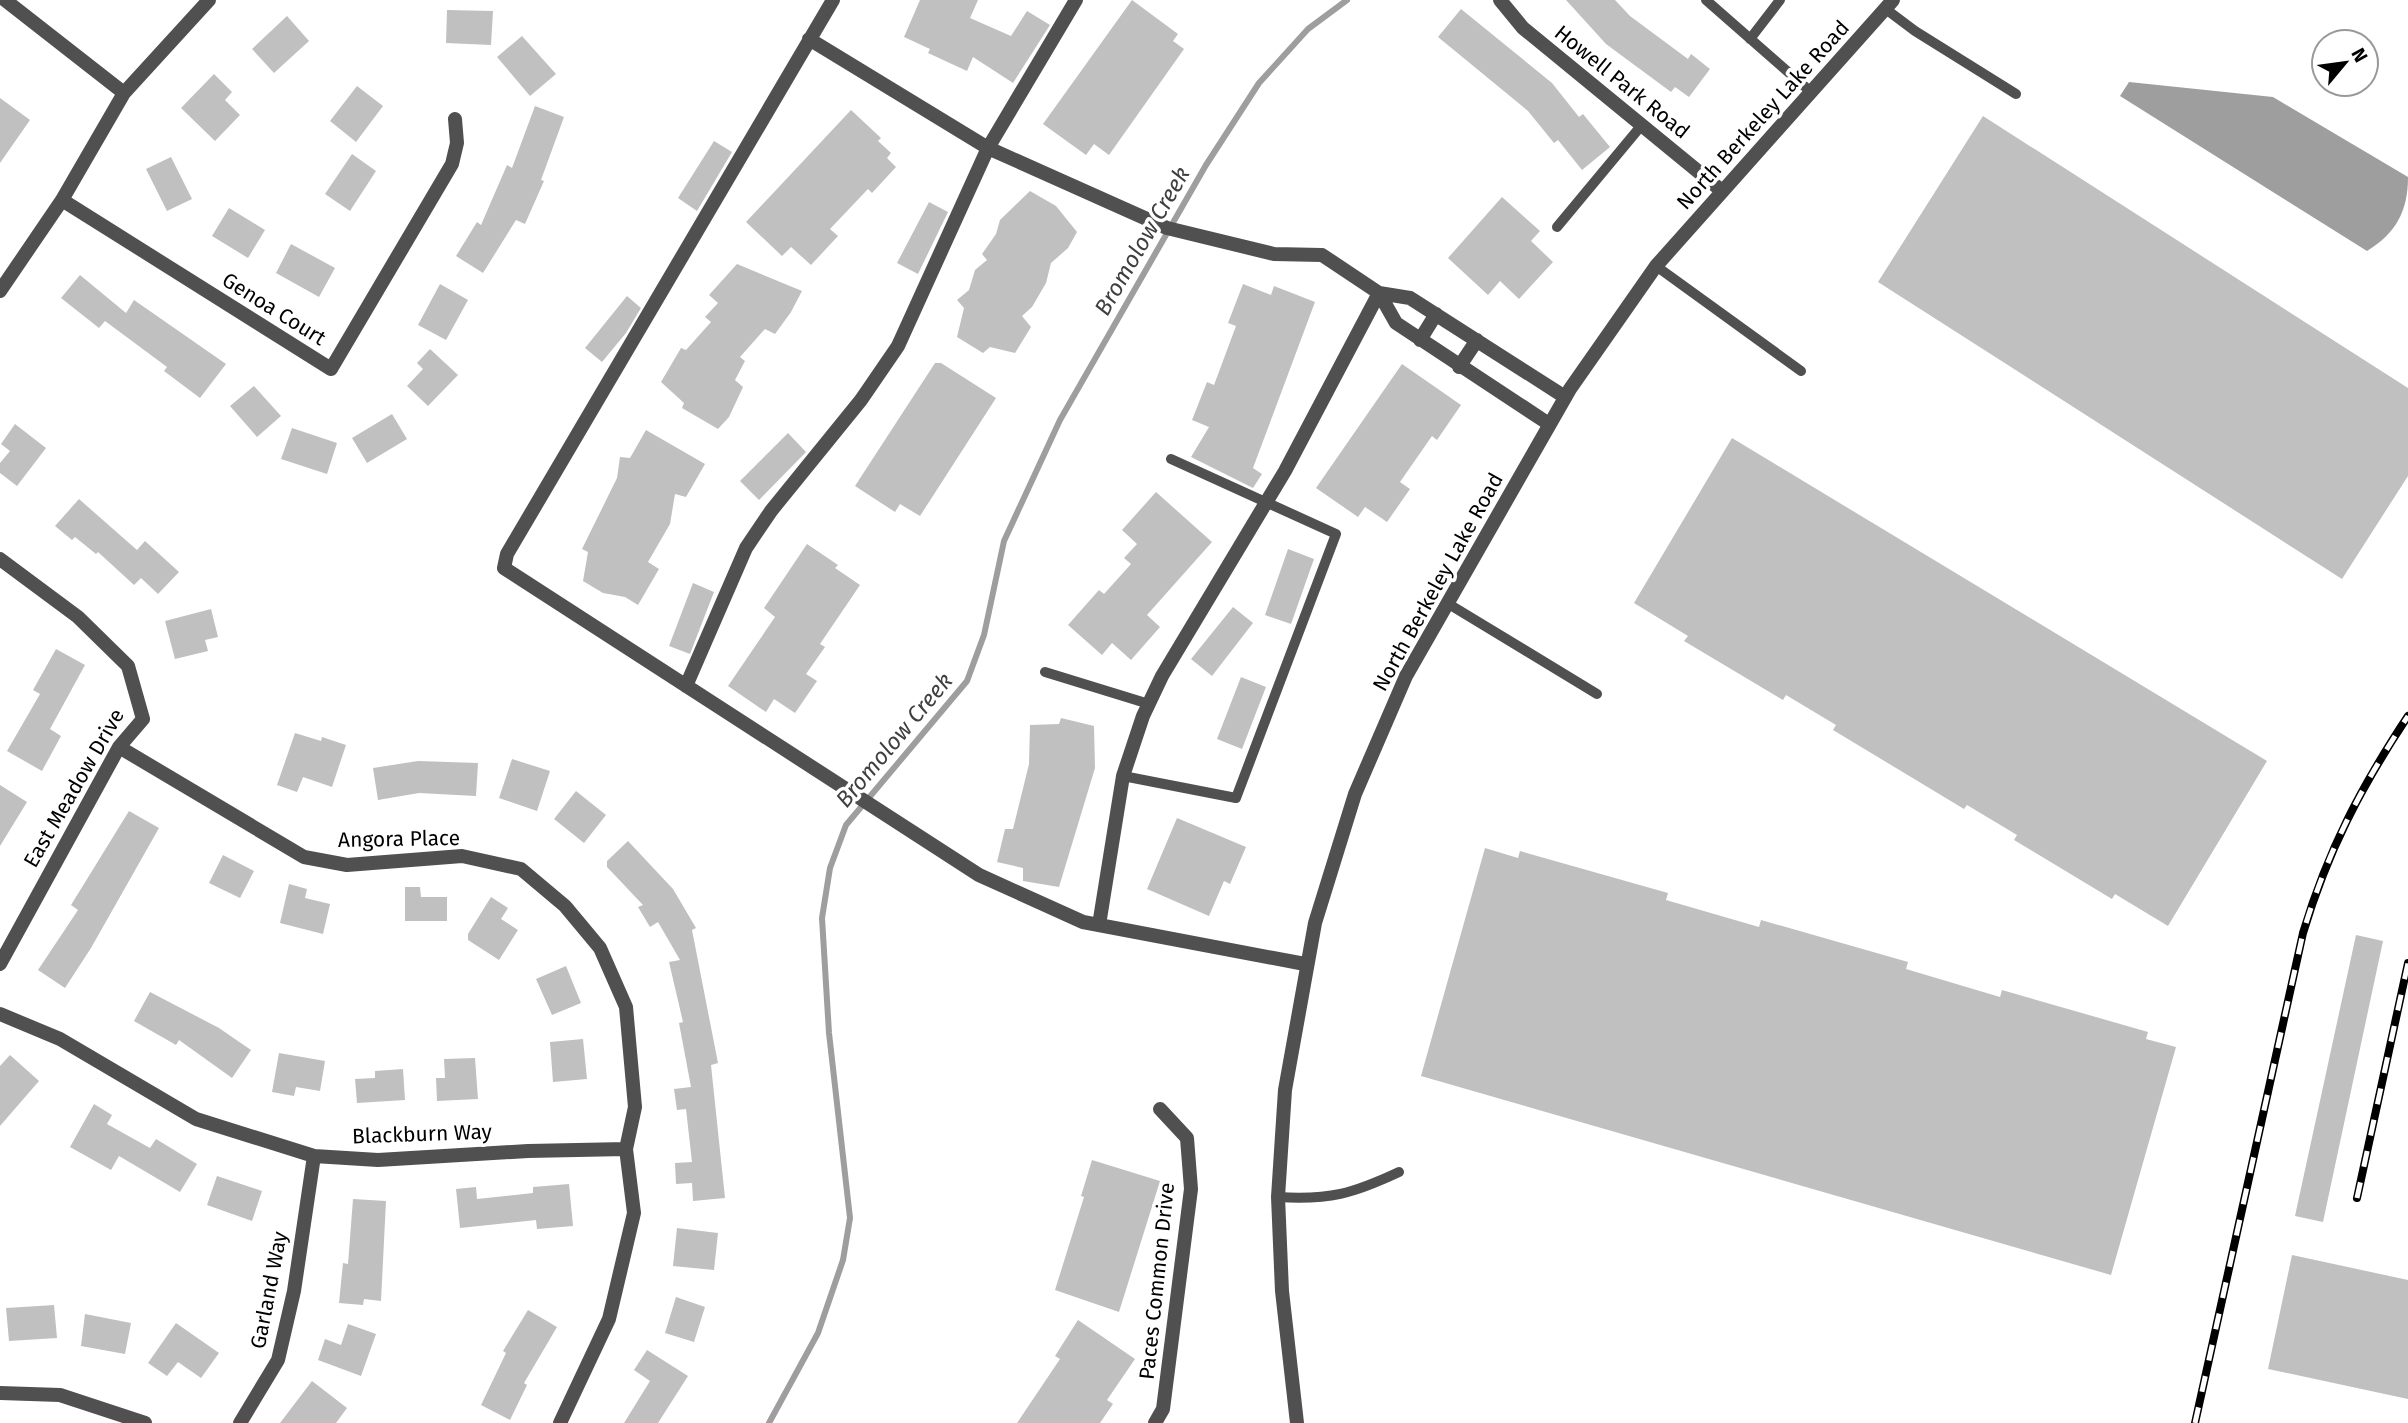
<svg xmlns="http://www.w3.org/2000/svg" width="2408" height="1423" viewBox="0 0 2408 1423" font-family="'Fira Sans',sans-serif">
<style>
.water{fill:#9e9e9e}
.lines{fill:none;stroke-linecap:round;stroke-linejoin:round}
.stream{stroke:#9e9e9e;stroke-width:6}
.building{fill:#c0c0c0}
.service{stroke:#505050;stroke-width:10}
.minor{stroke:#505050;stroke-width:14}
.tertiary{stroke:#505050;stroke-width:14}
.rail-casing{stroke:#000;stroke-width:8}
.rail{stroke:#fff;stroke-width:5;stroke-dasharray:16;stroke-linecap:butt}
.labels{text-anchor:middle;dominant-baseline:central;stroke-width:7;stroke-linejoin:round;paint-order:stroke}
.street-label{font-size:21px;fill:#000;stroke:#fff}
.water-label{font-size:23px;font-style:italic;fill:#3f3f3f;stroke:#fff}
</style>
<rect width="100%" height="100%" fill="#fff"/>
<path class="water" d="M2129 82 2273 97 2408 177C2408 211 2396 233 2367 251L2120 96Z"/>
<g class="lines">
<path class="stream" d="M769 1423 818 1333 843 1260 850 1218 829 1033 822 918 830 868 846 825 967 681 984 635 1004 541 1060 420 1206 165 1259 83 1308 29 1347 0"/>
</g>
<path class="building" d="M920 0H978L970 18 1011 36 1027 11 1050 25 1013 83 973 57 967 71 928 53 930 49 904 37Z
M1132 0 1178 34 1173 41 1184 49 1109 155 1094 144 1086 155 1043 124Z
M1566 0H1615L1630 16 1688 59 1691 54 1710 69 1689 97 1675 87 1671 92 1606 44Z
M1461 9 1552 83 1579 117 1583 114 1610 147 1582 170 1558 140 1554 143 1528 111 1438 37Z
M447 10 493 11 491 45 446 43Z
M287 16 309 41 274 73 252 49Z
M522 36 556 74 530 96 497 57Z
M214 74 232 92 225 100 240 115 215 141 181 108Z
M357 86 383 106 356 142 330 121Z
M0 98 30 120 0 163Z
M535 106 564 117 541 180 544 181 525 224 516 220 483 273 456 256 477 222 481 225 507 165 512 168Z
M851 110 881 138 878 141 891 153 887 158 896 167 872 193 868 189 830 229 838 236 811 265 791 247 782 256 746 222Z
M1983 116 2408 388V476L2342 579 1878 282Z
M714 141 732 152 697 211 678 198Z
M352 154 376 171 350 211 325 194Z
M171 157 192 199 167 211 146 169Z
M1030 191 1056 206 1077 232 1068 248 1051 263 1046 283 1032 307 1022 316 1031 327 1015 353 990 347 983 353 957 337 964 308 957 300 969 290 975 270 987 260 982 254 996 234 1000 220Z
M1502 197 1540 231 1531 241 1553 262 1519 299 1500 281 1488 295 1448 258Z
M929 202 948 212 918 274 897 263Z
M229 208 265 230 248 258 212 236Z
M291 244 335 268 319 297 276 273Z
M737 264 802 291 791 312 775 334 765 329 740 357 745 361 735 380 743 387 729 417 718 429 682 408 684 403 661 382 681 348 686 350 711 322 705 317 718 303 709 295Z
M80 275 126 313 134 300 226 364 200 398 164 371 167 367 105 321 99 328 61 298Z
M440 284 468 300 446 340 418 325Z
M1243 284 1271 295 1274 286 1315 302 1253 468 1262 474 1253 488 1191 457 1209 427 1192 420 1207 382 1214 385 1236 326 1228 323Z
M627 296 641 308 626 333 602 362 585 348Z
M430 349 458 375 428 406 407 386 423 369 417 363Z
M935 363H941L996 398 920 516 900 504 895 512 855 486Z
M1402 364 1461 405 1437 440 1432 436 1400 482 1410 489 1387 522 1365 507 1358 517 1316 488Z
M254 386 281 416 257 437 230 406Z
M392 414 407 439 367 463 352 438Z
M15 424 46 448 17 486 0 473V463L10 451 1 444Z
M292 428 337 443 327 474 281 459Z
M646 430 705 464 686 497 675 494 670 524 648 562 659 569 638 605 625 597 603 593 583 581 588 552 582 549 617 478 620 457 630 458Z
M788 433 806 452 759 500 740 481Z
M1732 438 2267 761 2168 926 2115 894 2112 899 2014 840 2017 835 1967 805 1964 809 1833 730 1836 725 1786 695 1783 700 1684 641 1688 636 1634 603Z
M1156 492 1212 542 1147 615 1160 627 1131 660 1112 643 1102 655 1068 625 1099 590 1104 594 1131 564 1124 558 1137 544 1122 530Z
M79 499 137 550 145 541 179 572 158 594 141 578 134 585 98 552 96 554 75 537 72 540 55 526Z
M807 544 838 565 835 568 860 585 820 644 825 647 806 674 817 681 795 713 774 699 766 712 728 686 775 617 764 608Z
M1288 549 1314 559 1291 624 1265 615Z
M693 583 714 592 690 654 669 646Z
M1233 607 1253 623 1212 676 1191 659Z
M211 609 218 637 205 640 208 651 175 659 165 621Z
M56 649 85 665 50 729 61 736 42 771 7 751 40 694 33 690Z
M1241 677 1266 687 1242 749 1217 739Z
M1061 718 1094 726 1095 768 1059 887 1023 881V868L997 862 1005 829H1013L1029 764 1030 725 1059 724Z
M295 733 321 741 322 737 346 745 332 787 303 777 297 792 277 785Z
M512 759 550 771 537 811 499 798Z
M418 761 478 763 476 796 419 793 378 800 373 768Z
M0 785 27 802 0 846Z
M576 791 606 815 584 843 554 819Z
M129 811 159 828 91 948 65 988 38 970 78 910 71 905Z
M1177 818 1246 847 1230 884 1224 881 1209 916 1147 889Z
M628 841 673 889 696 928 692 930 718 1063 711 1065 725 1198 693 1201 692 1183 676 1184 675 1163 692 1162 686 1109 677 1110 674 1089 691 1087 679 1023 683 1022 669 962 680 960 658 922 650 927 638 907 643 905 607 867V861Z
M1485 848 1518 858 1520 851 1668 893 1666 900 1759 927 1761 920 1908 962 1906 969 2000 997 2002 990 2148 1032 2146 1039 2176 1047 2111 1275 1421 1076Z
M223 855 254 871 240 898 209 883Z
M289 884 307 889 305 898 330 904 323 934 280 923Z
M405 887H420L421 897H447V921H405Z
M491 897 508 908 501 919 518 930 499 960 468 940V934Z
M2356 935 2383 941 2323 1222 2295 1216Z
M566 966 581 1003 552 1015 536 979Z
M150 992 219 1028 251 1050 232 1078 179 1040 176 1045 134 1021Z
M583 1039 587 1079 553 1082 550 1042Z
M279 1053 325 1061 320 1091 296 1087 294 1096 272 1092Z
M10 1055 39 1081 0 1126V1066Z
M475 1058 478 1099 437 1101 436 1078H445L444 1059Z
M403 1069 405 1100 357 1103 355 1079 375 1078V1071Z
M94 1104 112 1115 107 1124 150 1148 156 1139 197 1164 180 1192 119 1156 111 1170 70 1147Z
M1092 1160 1160 1181 1119 1312 1055 1290 1084 1197 1081 1196Z
M217 1176 262 1191 252 1221 207 1205Z
M569 1184 573 1226 537 1229 536 1220 460 1228 456 1189 476 1187 477 1199 533 1193V1187Z
M353 1199 386 1201 381 1301 364 1299 363 1305 339 1303 343 1263 348 1264Z
M677 1228 718 1233 714 1270 673 1266Z
M2292 1255 2408 1280V1399L2268 1369Z
M676 1297 705 1307 694 1342 665 1333Z
M54 1305 57 1338 9 1341 6 1308Z
M528 1310 557 1327 524 1383 527 1385 510 1420 481 1405 506 1353 503 1351Z
M85 1314 131 1323 125 1354 81 1346Z
M1078 1320 1135 1359 1107 1400 1113 1404 1100 1423H1017L1060 1359 1055 1356Z
M176 1323 219 1353 201 1378 178 1362 167 1376 148 1363Z
M348 1324 376 1334 361 1376 318 1360 325 1339 341 1345Z
M647 1350 688 1376 658 1423H624L650 1381 634 1370Z
M312 1381 347 1408 336 1423H280Z"/>
<g class="lines">
<path class="service" d="M1706 0 1811 92
M1887 10 1915 31 2016 94
M1750 39 1780 0
M1557 227 1641 126
M1656 266 1801 371
M1447 603 1597 694
M1045 672 1149 704
M1123 776 1236 798 1336 534 1171 459
M1278 1197C1330 1200 1352 1194 1399 1172"/>
<path class="minor" d="M5 0 124 93
M833 0 507 554 504 568 979 875 1083 922 1305 964
M1500 0 1523 28 1722 191
M809 39 988 148 1167 228 1274 254 1322 255 1379 293 1410 298 1565 397
M62 200 331 369 452 164 457 143 455 119
M0 291 62 200 124 93 209 0
M1379 293 1396 323 1549 424
M1420 340 1436 314
M1459 367 1477 340
M0 559 78 617 128 666 143 719 119 747 0 964
M686 686 746 548 771 511 861 400 898 346 988 148 1076 0
M119 747 304 857 347 865 462 856 521 869 565 906 600 948 626 1007 635 1107 626 1149 634 1213 609 1319 560 1423
M1099 925 1123 776 1143 716 1162 676 1285 471 1379 293
M0 1014 60 1039 196 1119 314 1156 378 1160 528 1151 626 1149
M0 1393 60 1395 145 1423
M240 1423 278 1360 294 1291 314 1156
M1155 1423 1163 1409 1191 1189 1187 1138 1160 1109"/>
<path class="tertiary" d="M1297 1423 1282 1291 1278 1197 1285 1090 1315 923 1355 794 1406 676 1570 389 1656 266 1893 0"/>
<g class="rail-casing">
<path id="rail" d="M2357 1198 2408 963
M2195 1423 2303 933C2328 850 2361 787 2408 716"/>
</g>
<use href="#rail" class="rail"/>
</g>
<g class="labels">
<g class="street-label">
<text transform="translate(1622 82) rotate(39)">Howell Park Road</text>
<text transform="translate(1763 115) rotate(-48)">North Berkeley Lake Road</text>
<text transform="translate(274 309) rotate(32)">Genoa Court</text>
<text transform="translate(1438 582) rotate(-61)">North Berkeley Lake Road</text>
<text transform="translate(74 788) rotate(-60)">East Meadow Drive</text>
<text transform="translate(399 839) rotate(-1)">Angora Place</text>
<text transform="translate(422 1134) rotate(-2)">Blackburn Way</text>
<text transform="translate(1157 1281) rotate(-84)">Paces Common Drive</text>
<text transform="translate(269 1290) rotate(-79)">Garland Way</text>
</g>
<g class="water-label">
<text transform="translate(1142 241) rotate(-60)">Bromolow Creek</text>
<text transform="translate(894 740) rotate(-50)">Bromolow Creek</text>
</g>
</g>
<g transform="translate(2345 63) rotate(61)"><circle r="33" fill="#ffffff" stroke="#999999" stroke-width="2"/>
<path d="M0-5L12 26L0 18L-12 26Z" fill="#000000"/>
<text y="-10" font-size="19" font-weight="bold" text-anchor="middle" fill="#000000">N</text>
</g>
</svg>
